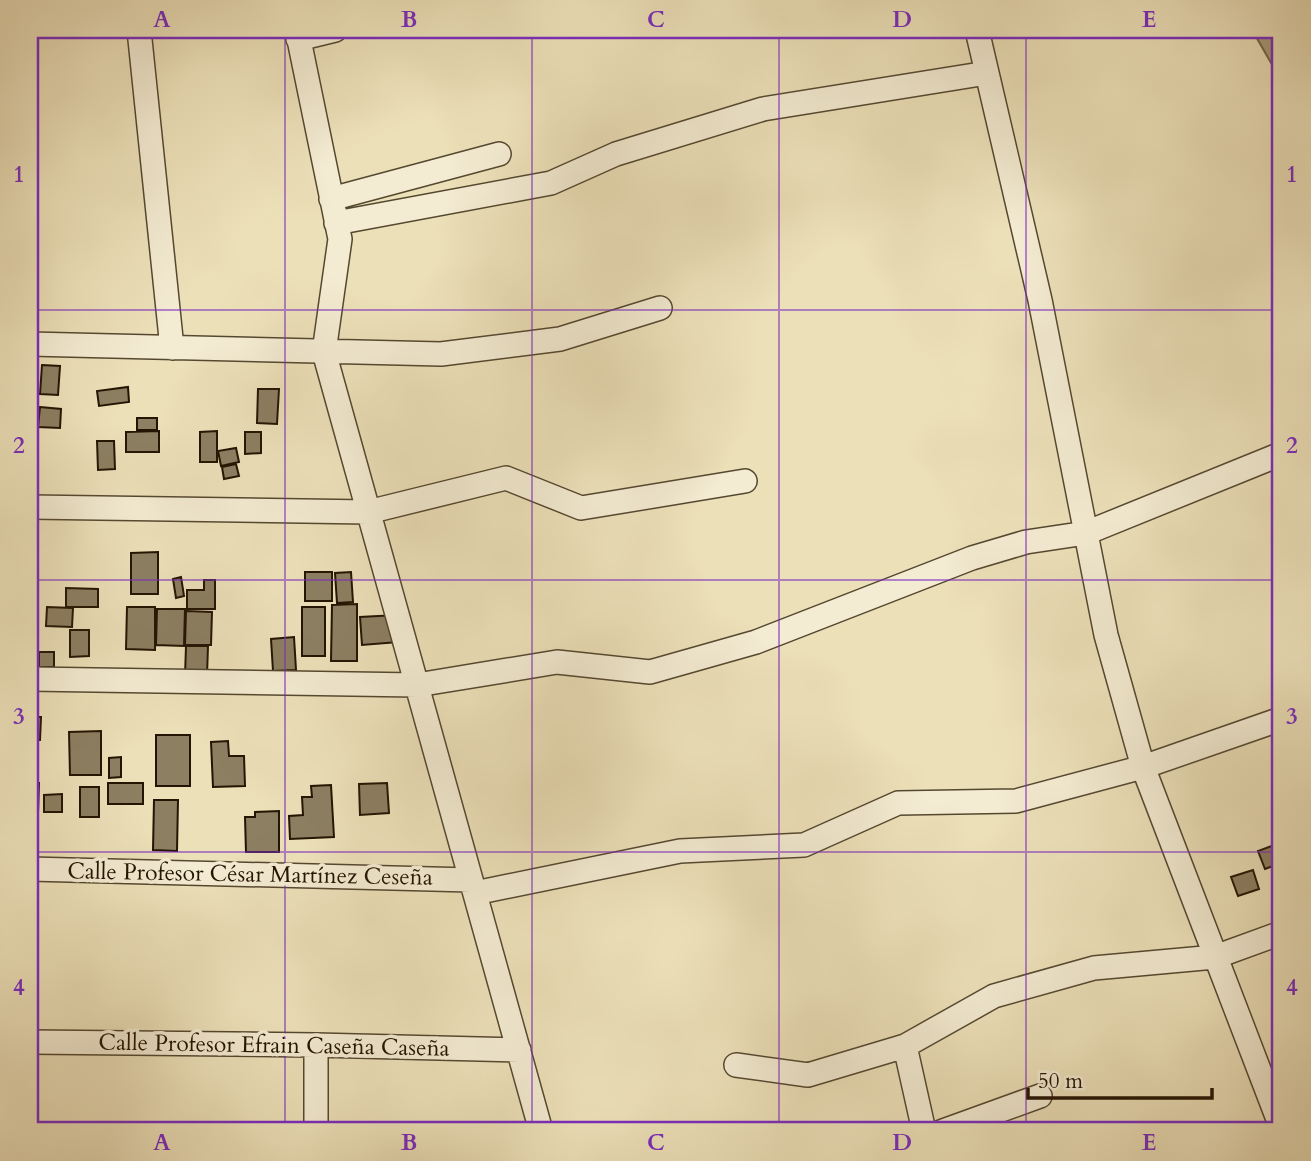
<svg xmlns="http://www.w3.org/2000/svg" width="1311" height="1161" viewBox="0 0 1311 1161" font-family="Cardo,serif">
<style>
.water{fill:#a89b7b;stroke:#73654b;stroke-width:2}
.building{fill:#8c7f62;stroke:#231503;stroke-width:2}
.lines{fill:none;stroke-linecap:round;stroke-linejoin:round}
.street-casing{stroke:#554830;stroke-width:26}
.street{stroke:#f3ebd2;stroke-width:23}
.grid{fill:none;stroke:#7b2cbf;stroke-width:2;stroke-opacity:0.55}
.labels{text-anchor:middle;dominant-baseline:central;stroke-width:7;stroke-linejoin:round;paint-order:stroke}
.street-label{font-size:23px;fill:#231503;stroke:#f3ebd2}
.neatline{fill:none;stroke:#7b2cbf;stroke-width:2.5}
.grid-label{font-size:23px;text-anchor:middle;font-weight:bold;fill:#7b2cbf}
</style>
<rect width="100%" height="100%" fill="#ece0b9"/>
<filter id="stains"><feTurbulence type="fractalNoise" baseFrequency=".00286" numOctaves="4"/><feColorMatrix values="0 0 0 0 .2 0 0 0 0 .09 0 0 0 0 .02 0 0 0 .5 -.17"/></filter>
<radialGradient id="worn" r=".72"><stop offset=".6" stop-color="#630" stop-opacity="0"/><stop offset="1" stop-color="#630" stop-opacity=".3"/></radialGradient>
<path class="water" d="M1252 30H1281V80L1255 35Z"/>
<path class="building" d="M42 365 60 366 58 395 40 394Z
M30 372H38L37 392 30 391Z
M128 387 129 402 99 406 97 391Z
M258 389H279L277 424 257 423Z
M40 407 61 409 60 428 38 427Z
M137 418H157V430H137Z
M159 431V452H126V432Z
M217 431V462H200V432Z
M245 432H261V453L245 454Z
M97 441H114L115 469 98 470Z
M236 448 239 462 221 466 218 451Z
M236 464 239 476 224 479 222 467Z
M158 552V594H131V553Z
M305 572H332V601H305Z
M351 572 353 602 337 603 335 573Z
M181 577 184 596 176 598 173 579Z
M204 580H215V609H187V590H204Z
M66 588 98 589V607H66Z
M357 604V661H331L332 605Z
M47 607 73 608 72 627 46 626Z
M127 607H155V650L126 649Z
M302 607H325V656H302Z
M157 609H185L184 646 156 645Z
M186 611 212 612 211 645H185Z
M397 615 398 642 362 645 360 617Z
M70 630H89V656L70 657Z
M294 637 296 670 273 671 271 639Z
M186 646H208L207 676H185Z
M39 652H54V667H39Z
M30 717H41L40 740H30Z
M101 731V775H70L69 732Z
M156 735H190V786H156Z
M228 741 229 756H244L245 786 213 787 211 742Z
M121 757V777L109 778V758Z
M30 783H39L38 813H30Z
M108 783H143V804H108Z
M387 783 389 813 360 815 359 784Z
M331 785 334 837 290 839 289 816 303 815 302 797H312L311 786Z
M80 787H99V817H80Z
M62 794V812H44V795Z
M154 800H178L177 851 153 850Z
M279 811V852H246L245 817H255V812Z
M1277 844 1281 863 1265 869 1258 851Z
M1253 870 1259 889 1238 896 1231 877Z"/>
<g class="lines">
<g class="street-casing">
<path id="street" d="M139 30 172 348
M297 30 340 239 324 352 541 1131
M977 30 1040 300 1106 635 1143 767 1281 1127
M298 39 335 30
M331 199 499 154
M336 223 551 183 616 154 763 109 987 73
M30 344 441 354 560 339 660 308
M30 507 368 512 506 478 581 508 745 481
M30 679 417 685 557 662 650 672 756 642 972 558 1026 542 1086 533 1281 454
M30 869 471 880
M475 893 680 851 804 845 898 803 1016 801 1143 767 1281 719
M30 1042 316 1045 519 1050
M316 1045V1131
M905 1046 924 1131
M736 1065 808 1075 905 1046 994 996 1094 968 1215 957 1281 933
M943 1131 1040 1096"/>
</g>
<use href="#street" class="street"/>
</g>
<path class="grid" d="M285 30V1131M532 30V1131M779 30V1131M1026 30V1131M30 310H1281M30 580H1281M30 852H1281"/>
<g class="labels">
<g class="street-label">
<text transform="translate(250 874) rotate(1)">Calle Profesor César Martínez Ceseña</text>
<text transform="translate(274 1045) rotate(1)">Calle Profesor Efrain Caseña Caseña</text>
</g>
</g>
<rect width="1311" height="1161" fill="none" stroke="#ece0b9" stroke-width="77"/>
<path d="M1028 1088v10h184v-10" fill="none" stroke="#231503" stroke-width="3.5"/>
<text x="1038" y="1088" font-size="21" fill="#231503" stroke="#f3ebd2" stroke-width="5" paint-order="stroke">50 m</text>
<rect x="38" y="38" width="1234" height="1084" class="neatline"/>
<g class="grid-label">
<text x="162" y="27">A</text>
<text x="409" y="27">B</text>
<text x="656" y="27">C</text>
<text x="902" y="27">D</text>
<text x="1149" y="27">E</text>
<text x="19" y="182">1</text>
<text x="1292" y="182">1</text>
<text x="19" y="453">2</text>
<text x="1292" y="453">2</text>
<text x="19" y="724">3</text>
<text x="1292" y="724">3</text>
<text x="19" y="995">4</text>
<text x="1292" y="995">4</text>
<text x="162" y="1150">A</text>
<text x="409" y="1150">B</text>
<text x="656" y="1150">C</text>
<text x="902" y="1150">D</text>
<text x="1149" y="1150">E</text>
</g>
<rect width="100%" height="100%" filter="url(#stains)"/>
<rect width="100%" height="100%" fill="url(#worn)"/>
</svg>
